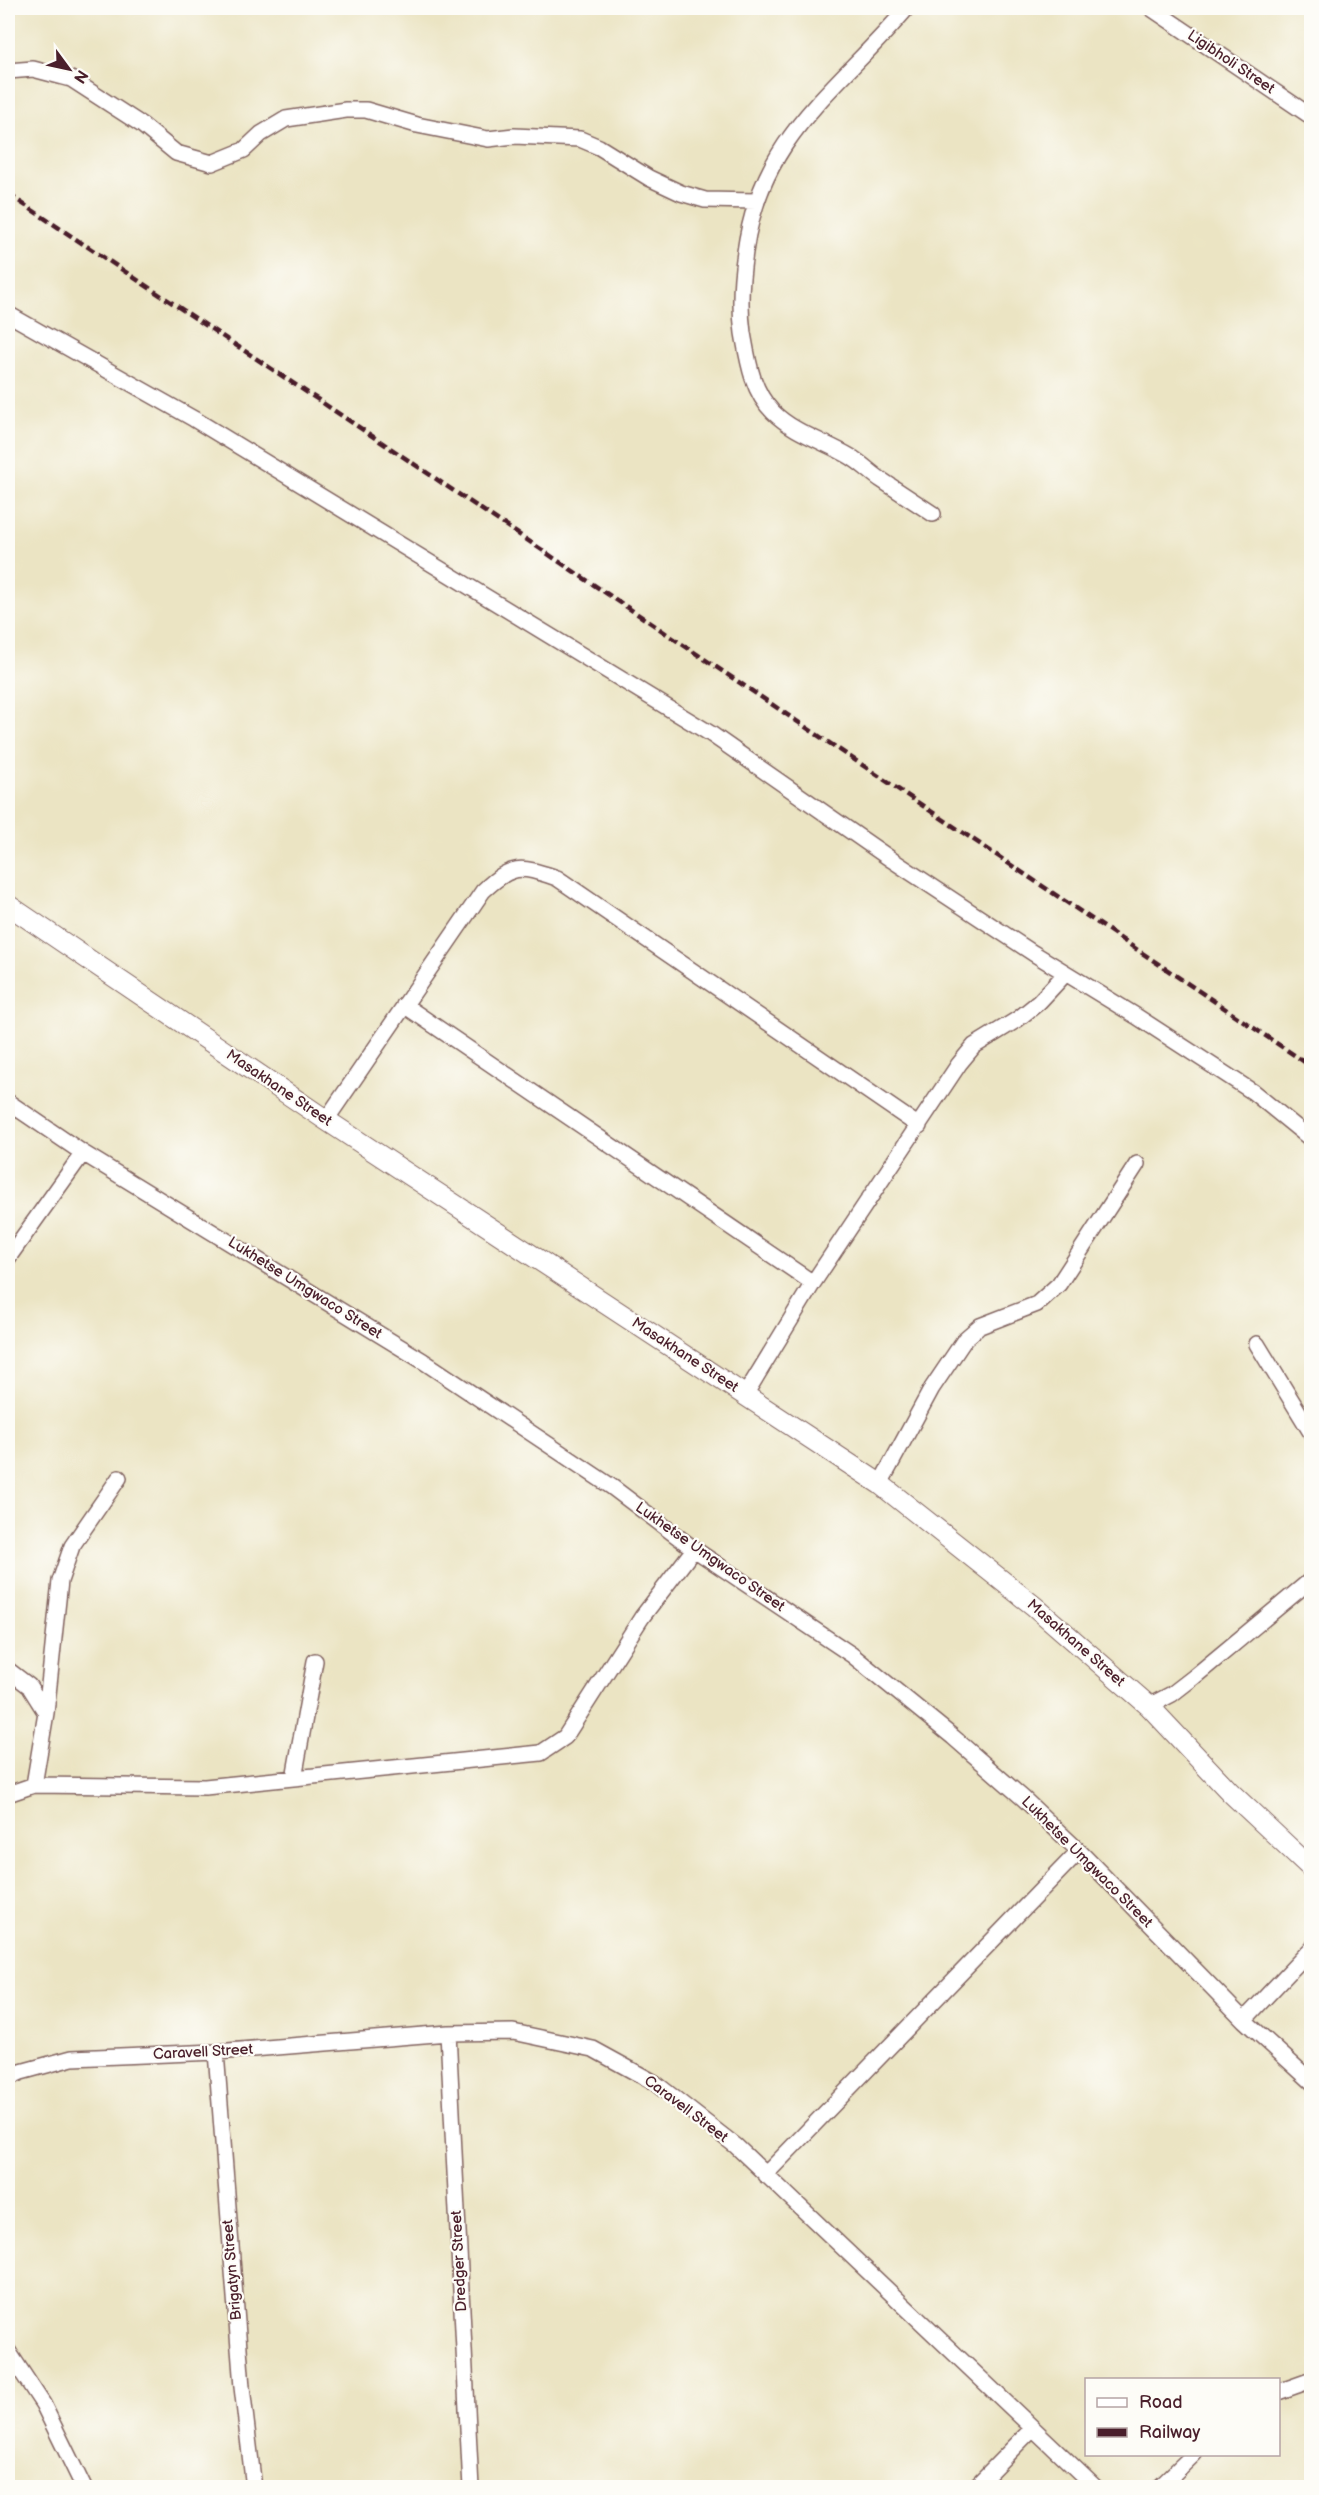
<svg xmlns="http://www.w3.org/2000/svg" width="1319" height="2495" viewBox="0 0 1319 2495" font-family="'Balsamiq Sans',sans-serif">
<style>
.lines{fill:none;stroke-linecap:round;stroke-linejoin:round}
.minor-casing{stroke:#826460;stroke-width:18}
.tertiary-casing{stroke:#826460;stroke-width:22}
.minor{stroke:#fff;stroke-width:15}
.tertiary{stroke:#fff;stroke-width:20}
.rail{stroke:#4a1f2b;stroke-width:4.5;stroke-dasharray:9 4.5;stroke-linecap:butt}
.labels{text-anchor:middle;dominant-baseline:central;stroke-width:4.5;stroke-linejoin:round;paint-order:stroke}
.street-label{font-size:15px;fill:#4a1f2b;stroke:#fdfcf7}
</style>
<rect width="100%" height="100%" fill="#fdfcf7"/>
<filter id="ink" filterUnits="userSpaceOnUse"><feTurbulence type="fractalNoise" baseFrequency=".0167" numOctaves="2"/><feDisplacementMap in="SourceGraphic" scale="12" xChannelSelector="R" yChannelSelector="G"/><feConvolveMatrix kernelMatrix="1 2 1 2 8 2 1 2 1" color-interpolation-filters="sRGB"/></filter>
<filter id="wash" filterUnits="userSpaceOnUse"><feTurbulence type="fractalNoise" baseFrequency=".008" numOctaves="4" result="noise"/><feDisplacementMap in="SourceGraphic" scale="24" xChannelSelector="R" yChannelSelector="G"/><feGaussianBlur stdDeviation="1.35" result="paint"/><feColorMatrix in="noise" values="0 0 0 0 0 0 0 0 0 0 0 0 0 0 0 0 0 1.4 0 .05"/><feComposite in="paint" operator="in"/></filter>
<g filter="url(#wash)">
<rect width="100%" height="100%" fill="#ebe4c3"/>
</g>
<g filter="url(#ink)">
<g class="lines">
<g class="minor-casing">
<path id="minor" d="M907 8C838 90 761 134 745 252 741 279 739 305 743 333 748 361 752 391 773 412 794 433 826 442 851 457 861 463 870 472 880 479 898 491 915 502 933 514
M1151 8 1312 117
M8 71 33 69 71 79 142 125 176 153 212 163 244 150 261 134 286 119 346 110H366L417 125 488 139 514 136 580 139 599 147 649 178 681 193 705 200 756 201
M8 314 194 419 711 734 892 860 1033 953 1136 1016 1253 1092 1312 1140
M404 1005 813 1283
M8 1102 83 1153 423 1361 612 1487 694 1549 852 1655 953 1737 1024 1799 1079 1851 1244 2020 1312 2082
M326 1120 483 891C513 863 520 866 557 878L919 1126
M8 1258 83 1153
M1257 1344 1312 1434
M745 1395 813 1283 959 1064 974 1046 1018 1019 1039 1002 1066 973
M880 1484 932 1388 965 1339 980 1326 1037 1304 1059 1284 1137 1164
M8 1670 29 1686 46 1713
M1149 1706 1172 1694 1194 1677 1312 1579
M294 1778 315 1661
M34 1785 46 1713 60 1581 72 1546 119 1478
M8 1794 34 1785 205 1787 541 1753 565 1737 642 1617 694 1549
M1244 2020 1312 1948
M448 2033 471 2488
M216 2052 242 2387 254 2488
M8 2078 21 2072 72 2058 216 2052 448 2033 513 2032 593 2049 655 2083 736 2146 1096 2488
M765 2175 1079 1851
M8 2351 43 2404 84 2488
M1278 2392 1309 2381
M974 2488 1033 2428
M1159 2488 1194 2454"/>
</g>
<g class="tertiary-casing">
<path id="tertiary" d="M8 905 326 1120 880 1484 1034 1606 1149 1706 1230 1792 1312 1869"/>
</g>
<use href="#minor" class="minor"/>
<use href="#tertiary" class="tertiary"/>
<path class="rail" d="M8 194 320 401 1312 1067"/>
</g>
</g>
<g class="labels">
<g class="street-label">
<text transform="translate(1231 62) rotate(34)">Ligibholi Street</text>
<text transform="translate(279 1088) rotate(34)">Masakhane Street</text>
<text transform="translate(305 1288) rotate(32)">Lukhetse Umgwaco Street</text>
<text transform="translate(685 1355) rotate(33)">Masakhane Street</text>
<text transform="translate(710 1557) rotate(35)">Lukhetse Umgwaco Street</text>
<text transform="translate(1076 1643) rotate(41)">Masakhane Street</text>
<text transform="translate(1087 1862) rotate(45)">Lukhetse Umgwaco Street</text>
<text transform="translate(203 2052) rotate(-3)">Caravell Street</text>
<text transform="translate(686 2109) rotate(37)">Caravell Street</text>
<text transform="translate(459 2261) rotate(-93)">Dredger Street</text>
<text transform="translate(232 2270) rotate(-95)">Brigatyn Street</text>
</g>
</g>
<rect width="1319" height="2495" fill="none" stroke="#fdfcf7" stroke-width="30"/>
<rect x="1085" y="2378" width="195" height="78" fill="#fdfcf7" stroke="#b5a4a5" stroke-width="1.5"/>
<rect x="1097" y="2398" width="30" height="9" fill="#ffffff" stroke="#b5a4a5" stroke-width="1.5"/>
<text x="1139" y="2408" font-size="18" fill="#4a1f2b">Road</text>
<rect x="1097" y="2428" width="30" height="9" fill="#4a1f2b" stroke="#b5a4a5" stroke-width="1.5"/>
<text x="1139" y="2438" font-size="18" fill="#4a1f2b">Railway</text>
<g transform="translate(69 69) rotate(123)" stroke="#fdfcf7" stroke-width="4.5" paint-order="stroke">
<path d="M0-4.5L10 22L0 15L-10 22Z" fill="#4a1f2b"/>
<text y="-9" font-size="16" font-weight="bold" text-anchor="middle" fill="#4a1f2b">N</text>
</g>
</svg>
